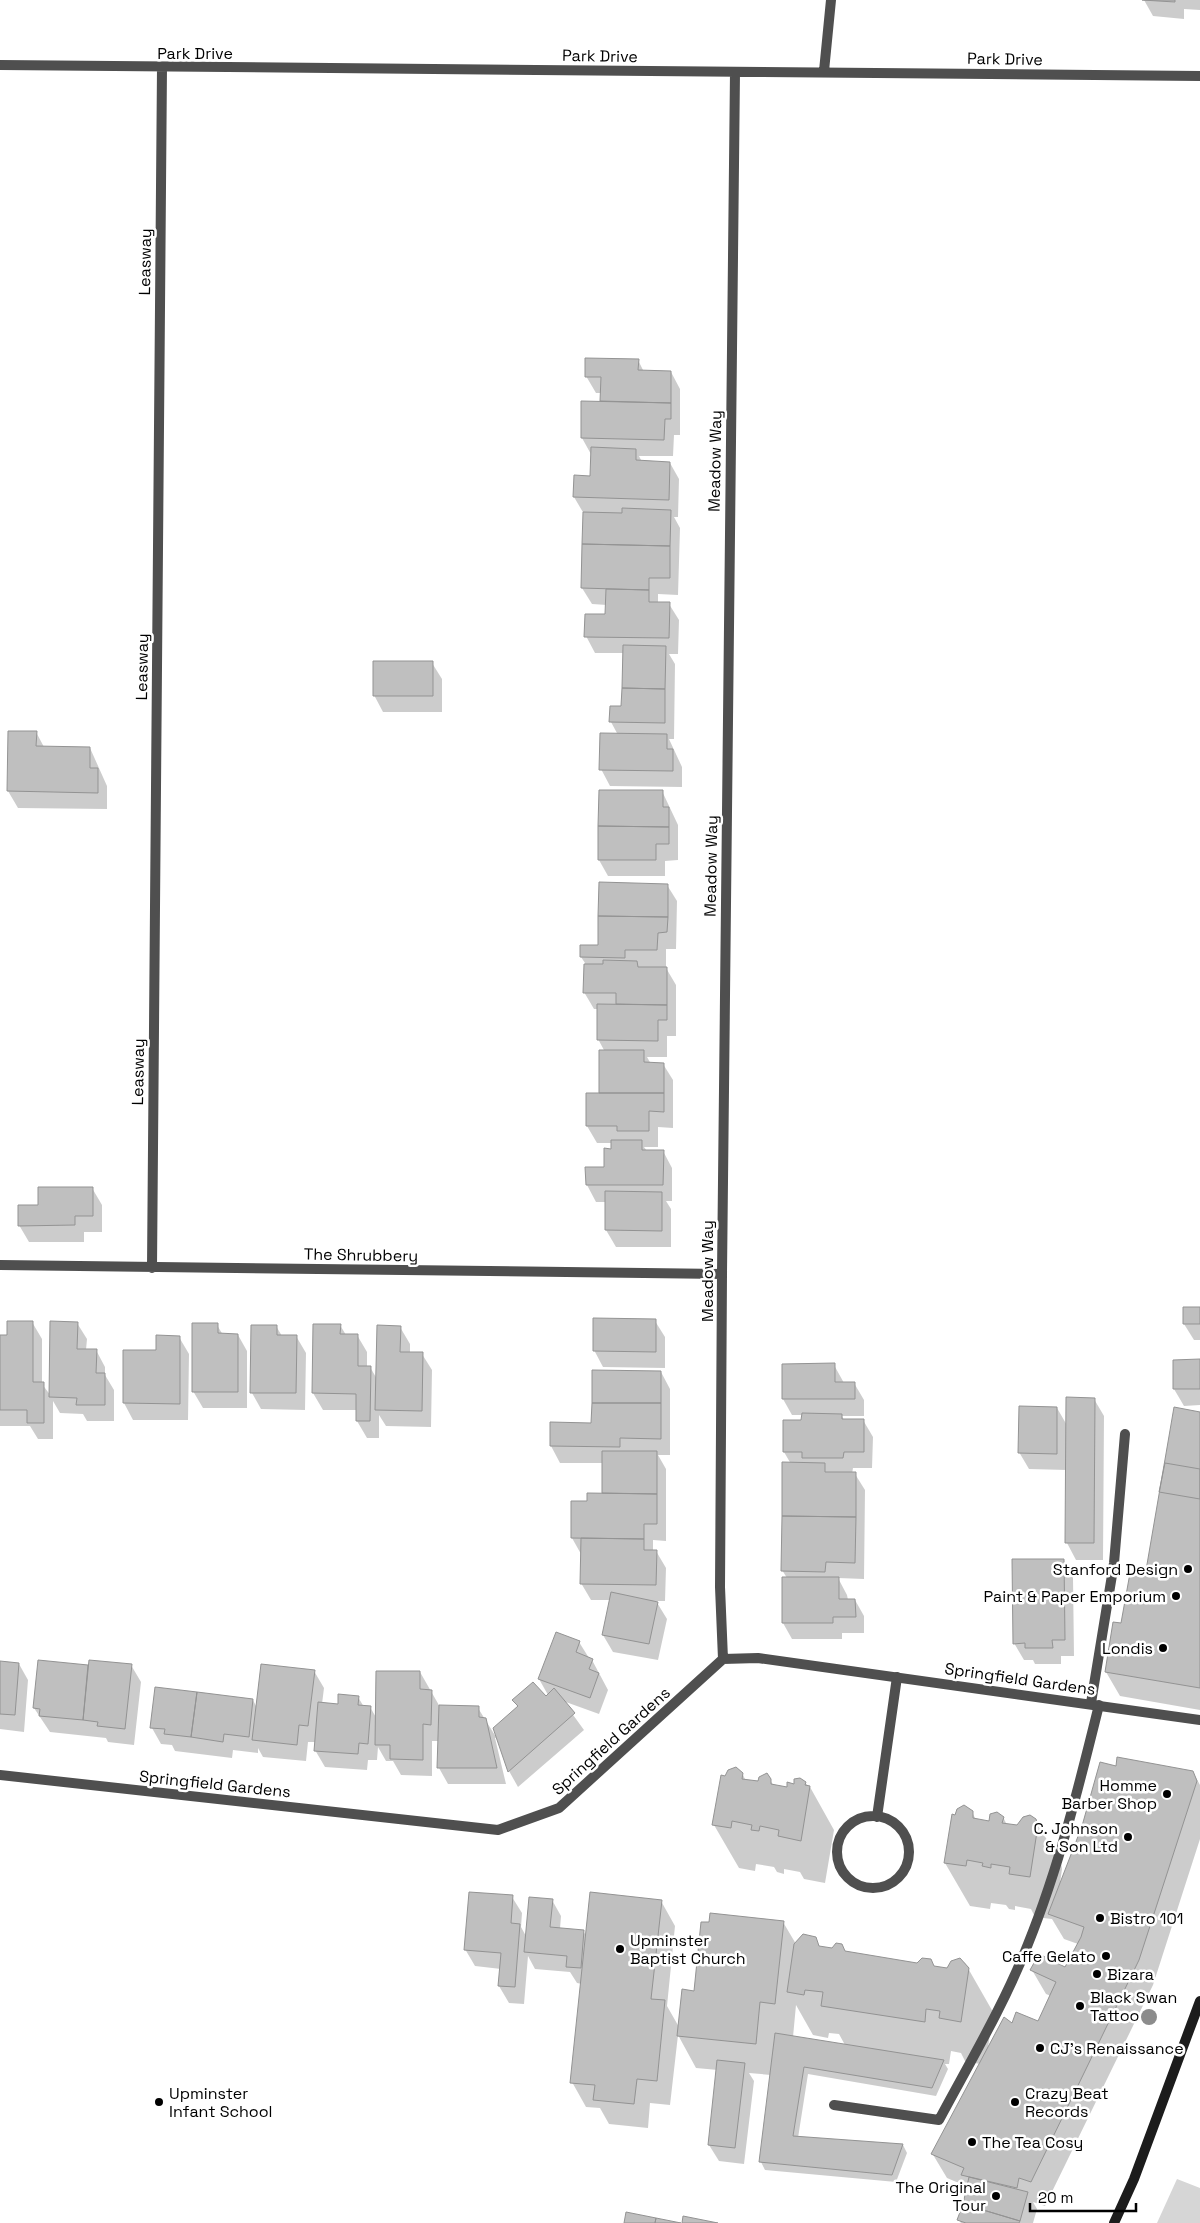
<svg xmlns="http://www.w3.org/2000/svg" width="1200" height="2223" viewBox="0 0 1200 2223" font-family="'Space Grotesk',sans-serif">
<style>
.green{fill:#d6d6d6}
.shadow{fill:#0003;fill-rule:evenodd}
.building{fill:#bfbfbf;stroke:#939393}
.lines{fill:none;stroke-linecap:round;stroke-linejoin:round}
.service{stroke:#4f4f4f;stroke-width:10}
.minor{stroke:#4f4f4f;stroke-width:10}
.secondary{stroke:#1c1c1c;stroke-width:10}
.tree{fill:#8c8c8c}
.poi-dot{fill:#000;stroke:#fff;stroke-width:2}
.labels{text-anchor:middle;dominant-baseline:central;stroke-width:5;stroke-linejoin:round;paint-order:stroke}
.street-label{font-size:16px;fill:#000;stroke:#fff}
.poi-label{font-size:16px;fill:#000;stroke:#fff;text-anchor:start}
</style>
<rect width="100%" height="100%" fill="#fff"/>
<path class="green" d="M1177 2179 1200 2188V2223H1157Z"/>
<path class="shadow" d="M1144 0H1200V10L1184 9V19L1153 16Z
M638 360 644 372H671L680 389V435H674L673 456H639L642 462 670 463 679 479 678 517H674L680 528 678 595 658 594V603L669 604 679 620 678 654H669L675 664 674 739H669L682 767V787L610 786 601 769 618 735 611 722V707L623 708 624 653H595L586 636 606 616 607 605 592 604 582 588 584 514 574 497 591 477 592 456 582 438 583 403H601V393H596L586 376Z
M432 663 442 679V712H383L374 695Z
M9 732H36L44 747 90 748 107 786V809L18 808 8 791Z
M662 791 678 825V860L665 861V876H608L599 860Z
M667 885 677 901 676 949H666V968L676 985V1036H667V1057H647L651 1064H663L673 1080V1128L658 1127V1147H644L647 1151H663L672 1168V1201H666L671 1209V1247H616L606 1230V1202H596L587 1185V1168H605L613 1150V1143H597L587 1126V1094L600 1095 605 1052 598 1039 599 1009H594L584 992 585 963 581 957 599 947Z
M92 1188 102 1205V1232H84V1242H29L19 1225 39 1206Z
M1200 1308V1340H1194L1184 1324Z
M655 1321 665 1337V1368L603 1367 594 1350Z
M32 1322 42 1339V1384L51 1396 77 1323 87 1339 86 1350H96L105 1367V1375L114 1390V1421H87L83 1414 60 1413 53 1401V1439H38L30 1426H0V1336H8Z
M217 1325 223 1335H238L247 1351V1408H203L193 1391Z
M340 1325 346 1335H357L367 1352V1367H370L377 1379 400 1327 410 1344V1353L422 1354 432 1370 431 1427 386 1426 379 1415V1438H367L357 1421V1410H323L313 1393Z
M276 1326 282 1336H296L306 1353 305 1410 261 1409 252 1393Z
M179 1337 189 1354 188 1420H133L124 1403 157 1351Z
M1200 1361V1405L1184 1406 1174 1389Z
M834 1365 844 1383H854L864 1400V1416H842L844 1420H863L873 1437 872 1468H853L852 1474H855L865 1490 864 1579 838 1578 847 1595 848 1600H855L864 1616V1633H842V1639H792L783 1623 787 1578 782 1570 791 1464 784 1452 803 1421V1415H792L783 1399Z
M661 1372 670 1389V1455H658L666 1469V1541L653 1540V1551H656L666 1568 665 1601H656L667 1619 658 1660 613 1652 603 1635 610 1600H591L581 1583V1554L572 1538 588 1503 603 1494V1463H560L551 1446V1424H592Z
M1094 1399 1104 1416 1103 1560H1076L1067 1543V1470L1029 1469 1019 1452 1057 1408 1068 1427Z
M1200 1413V1710L1120 1696 1106 1672 1122 1625 1146 1577Z
M1063 1560 1073 1577 1074 1656H1061V1664H1035L1033 1660H1024L1014 1643Z
M579 1642 589 1658 592 1660 608 1690 599 1714 563 1701 584 1730 518 1787 509 1771 497 1737 495 1738 506 1784H448L439 1768V1741H432V1776L401 1775 393 1761H386L378 1747 377 1760H368L367 1770 325 1767 315 1750 316 1742H308L306 1761 263 1757 258 1748V1753L233 1750 232 1758 175 1751 172 1745 161 1744 152 1728 253 1700 257 1708 314 1671 324 1688 322 1704 339 1705 358 1697 364 1707H370L377 1719 420 1672 440 1707 478 1708 496 1737 518 1708 514 1700 546 1697 548 1695 539 1679Z
M0 1662 19 1664 28 1680 24 1732 0 1729Z
M39 1662 89 1666 131 1665 141 1682 134 1745 108 1742 106 1738 50 1732 34 1708Z
M1117 1768 1193 1772 1200 1785V1839L1153 1985 1045 2206 1033 2202 1037 2209 1033 2223H961L959 2220 968 2187 947 2178 932 2153 980 2064 965 2061 961 2053 951 2051 949 2064H945L948 2069 936 2096 808 2074 798 2138 903 2145 907 2153 896 2182 765 2170 761 2162 771 2075 749 2073 754 2081 744 2164 719 2161 709 2145 718 2070 696 2068 678 2035 670 2105 650 2103 648 2128 609 2124 600 2108 586 2107 572 2082 582 1984 577 1983 570 1972 535 1969 528 1956 524 2004 509 2003 499 1986 501 1969 475 1966 465 1949 512 1897 522 1913 521 1927 527 1938 552 1900 561 1916 560 1929 583 1931 587 1937 661 1901 675 1926 667 2006 679 2027 695 1992 783 1922 796 1944 815 1938 820 1948 948 1970 960 1960 965 1963 993 2012 988 2048 1012 2024 1038 2023 1051 1996 1046 1994 1032 1970 1065 1968 1078 1944 1064 1939 1052 1919 1035 1917 1031 1909 1015 1906V1910L1009 1909 1006 1905 991 1903 990 1909 970 1906 945 1863 953 1816 972 1812 976 1820 990 1822 1003 1817 1007 1825 1017 1827 1035 1820 1061 1863 1062 1869 1060 1883ZM796 2005 813 2035 828 2038 829 2033 839 2034 845 2045 793 2037Z
M742 1773 746 1781 759 1783 770 1780 774 1786 788 1788 805 1783 810 1787 834 1830 825 1883 804 1879 800 1872 784 1869V1874L777 1872 774 1867 756 1864 755 1871 739 1868 714 1825 726 1777Z"/>
<path class="building" d="M1142 0H1175V2Z
M585 358 639 359 638 370 671 371V403L600 401 601 377H585Z
M581 401 671 403V419H665L664 440 581 438Z
M591 447 636 449V460L670 462 669 500 573 497 574 475 590 476Z
M622 508 671 510 670 546 582 544 583 512 622 513Z
M582 544 670 546V578H649V590L581 588Z
M606 589 649 590V602H670L669 638 584 637 585 614H605Z
M623 645 666 646 665 689 622 688Z
M373 661H433V696H373Z
M622 688 665 689V723L609 722 610 706H621Z
M8 731H37L36 746 90 747V768H98V793L7 791Z
M600 733 667 734V749H673V771L599 770Z
M599 790H663V807H669V827L598 826Z
M598 826 669 827V844H656V860H598Z
M599 882 668 884V917L598 916Z
M598 916 668 917 667 932 658 933 657 950H625V958L580 957V945H598Z
M603 960 637 961 638 967H667V1005L616 1004V993H583L584 964H603Z
M597 1004 667 1005V1020H658V1041L597 1040Z
M599 1050H644V1062L664 1063V1093H599Z
M586 1093H664V1112L649 1111V1131H617V1126H586Z
M611 1140H642V1150H664L663 1185H586L585 1167H604V1148L611 1149Z
M38 1187H93V1216H75V1225L18 1226V1205H38Z
M605 1191 662 1192V1231L605 1230Z
M1183 1307H1200V1324H1183Z
M593 1318 656 1319V1352L593 1351Z
M7 1321H33V1382H44V1423H27V1410H0V1335H7Z
M50 1321 78 1322 77 1349H97L96 1373H105V1405H76L77 1398 49 1397Z
M192 1323H218V1333L238 1334V1392H192Z
M313 1324H341L340 1334H358V1366H371L370 1421H356V1394L312 1393Z
M251 1325H277V1335H297L296 1393H250Z
M377 1325 401 1326 400 1352H423L422 1411 375 1410Z
M156 1335 180 1336V1404L123 1403V1350H156Z
M1200 1359V1389H1173V1360Z
M835 1363V1382H855V1399H782V1364Z
M592 1370 661 1371V1403H592Z
M1066 1397 1095 1398 1094 1543H1065Z
M592 1403H661V1439L620 1438V1447L550 1446V1422L591 1423Z
M1019 1406 1057 1407V1454L1018 1453Z
M1174 1407 1200 1412V1688L1105 1672 1113 1622 1121 1623 1130 1573 1145 1576Z
M802 1413 842 1414V1419H864V1452H844L843 1458H802V1452H783V1420H801Z
M602 1451H657V1494L602 1493Z
M782 1462 825 1463V1472H856V1517L782 1516Z
M1165 1463 1200 1469V1499L1159 1492Z
M587 1493 657 1494V1524H644V1539L571 1538V1501H587Z
M782 1516 856 1517 855 1563 826 1562 825 1572 781 1571Z
M581 1538 644 1539V1550H657L656 1585 580 1584Z
M1012 1559H1064L1065 1640H1052L1053 1648H1025V1643L1013 1644Z
M782 1577H839V1599H855L856 1617H833V1623H782Z
M611 1592 658 1602 649 1644 602 1635Z
M556 1632 580 1641 576 1652 593 1659 589 1669 599 1673 590 1698 538 1679Z
M38 1660 88 1665 83 1720 39 1716 40 1709 33 1708Z
M89 1660 132 1664 125 1729 97 1726 98 1722 83 1720Z
M0 1661 19 1663 15 1715 0 1714Z
M261 1664 315 1670 308 1726 299 1725 297 1745 252 1740Z
M376 1671H420V1689L432 1690 431 1725 423 1724V1760L390 1759V1745H375Z
M533 1682 546 1696 554 1688 575 1713 508 1772 493 1728 518 1706 512 1700Z
M155 1687 197 1692 191 1737 164 1734 165 1729 150 1728Z
M197 1692 253 1699 249 1737 224 1734 223 1742 191 1737Z
M338 1694 359 1696 358 1705 371 1706 368 1744 359 1743 358 1754 314 1751 318 1702 338 1704Z
M439 1705 479 1706V1717L486 1718 497 1768H437Z
M1117 1757 1193 1771 1197 1781 1139 1960 1031 2182 1019 2178 1017 2188 961 2175 964 2168 931 2154 1004 2017 1012 2023 1016 2012 1038 2021 1056 1982 1030 1970 1039 1954 1065 1967 1081 1937 1084 1927 1048 1914 1082 1826 1100 1762 1116 1766Z
M736 1767 743 1773 742 1779 758 1781 759 1777 767 1773 771 1779V1784L787 1787V1782L794 1784V1779L800 1778 806 1782 805 1785 810 1786 801 1841 778 1836 779 1830 760 1826 759 1831 751 1830 752 1825 732 1821 731 1828 712 1825 721 1775 725 1776 728 1770Z
M964 1805 973 1811V1818L989 1821 990 1814 997 1812 1004 1817 1002 1823 1017 1825 1023 1817 1030 1815 1036 1819 1038 1825 1030 1877 1009 1874 1010 1867 991 1864V1868L982 1866 983 1863 967 1860 966 1866 944 1863 952 1814 955 1815 957 1809Z
M469 1892 513 1895 511 1923 520 1924 515 1987 498 1986 501 1953 464 1950Z
M590 1892 662 1900 651 1999 665 2000 657 2081 637 2079 634 2104 593 2100 595 2085 570 2083Z
M529 1897 553 1899 550 1927 584 1930 581 1968 566 1967 567 1956 524 1952Z
M710 1913 784 1921 775 2004 760 2002 756 2044 677 2036 682 1989 694 1991 701 1922H709Z
M803 1934 816 1937 819 1946 832 1948 836 1943 842 1944 845 1951 917 1963 922 1958 931 1959 934 1966 947 1968 951 1961 960 1958 969 1968 961 2022 939 2018 940 2011 926 2009 925 2022 821 2006 823 1992 805 1990 804 1995 787 1992 794 1944Z
M775 2033 944 2060 932 2088 804 2067 793 2136 903 2144 892 2175 759 2162Z
M717 2060 745 2063 735 2148 708 2145Z
M969 2177 1028 2192 1020 2221 963 2204Z
M963 2204 1020 2221 1019 2223H966L957 2220Z
M626 2212 656 2218 655 2223H624Z
M683 2216 718 2223H682Z
M656 2218 681 2223H655Z"/>
<g class="lines">
<path class="service" d="M1091 1703 1114 1563 1125 1434
M837 1852a36 36 0 1 1 72 0a36 36 0 1 1-72 0Z
M877 1817 897 1677
M834 2105 939 2120C970 2062 1004 2005 1028 1944 1059 1867 1079 1786 1099 1705"/>
<path class="minor" d="M0 65 1200 76
M824 71 831 0
M0 1265 722 1274
M152 1268 162 67
M723 1659 720 1587 722 1274 735 72
M0 1775 498 1830 559 1808 723 1659 758 1658 1200 1720"/>
<path class="secondary" d="M1114 2223 1134 2179 1200 2001"/>
</g>
<circle class="tree" cx="1149" cy="2017" r="8"/>
<g class="poi-dot">
<circle cx="1188" cy="1569" r="5"/>
<circle cx="1176" cy="1596" r="5"/>
<circle cx="1163" cy="1648" r="5"/>
<circle cx="1167" cy="1794" r="5"/>
<circle cx="1128" cy="1837" r="5"/>
<circle cx="1100" cy="1918" r="5"/>
<circle cx="620" cy="1949" r="5"/>
<circle cx="1106" cy="1956" r="5"/>
<circle cx="1097" cy="1974" r="5"/>
<circle cx="1080" cy="2006" r="5"/>
<circle cx="1040" cy="2048" r="5"/>
<circle cx="159" cy="2102" r="5"/>
<circle cx="1015" cy="2102" r="5"/>
<circle cx="972" cy="2142" r="5"/>
<circle cx="996" cy="2196" r="5"/>
</g>
<g class="labels">
<g class="street-label">
<text x="195" y="53">Park Drive</text>
<text transform="translate(600 56) rotate(1)">Park Drive</text>
<text transform="translate(1005 59) rotate(1)">Park Drive</text>
<text transform="translate(145 262) rotate(-89)">Leasway</text>
<text transform="translate(715 461) rotate(-89)">Meadow Way</text>
<text transform="translate(142 667) rotate(-89)">Leasway</text>
<text transform="translate(711 866) rotate(-89)">Meadow Way</text>
<text transform="translate(138 1072) rotate(-89)">Leasway</text>
<text transform="translate(361 1255) rotate(1)">The Shrubbery</text>
<text transform="translate(707 1271) rotate(-90)">Meadow Way</text>
<text transform="translate(1020 1679) rotate(8)">Springfield Gardens</text>
<text transform="translate(611 1741) rotate(-42)">Springfield Gardens</text>
<text transform="translate(215 1784) rotate(6)">Springfield Gardens</text>
</g>
<g class="poi-label">
<text x="1178" y="1569" text-anchor="end">Stanford Design</text>
<text x="1166" y="1596" text-anchor="end">Paint &amp; Paper Emporium</text>
<text x="1153" y="1648" text-anchor="end">Londis</text>
<text x="1157" y="1785" text-anchor="end">Homme<tspan x="1157" dy="18">Barber Shop</tspan></text>
<text x="1118" y="1828" text-anchor="end">C. Johnson<tspan x="1118" dy="18">&amp; Son Ltd</tspan></text>
<text x="1110" y="1918">Bistro 101</text>
<text x="630" y="1940">Upminster<tspan x="630" dy="18">Baptist Church</tspan></text>
<text x="1096" y="1956" text-anchor="end">Caffe Gelato</text>
<text x="1107" y="1974">Bizara</text>
<text x="1090" y="1997">Black Swan<tspan x="1090" dy="18">Tattoo</tspan></text>
<text x="1050" y="2048">CJ's Renaissance</text>
<text x="169" y="2093">Upminster<tspan x="169" dy="18">Infant School</tspan></text>
<text x="1025" y="2093">Crazy Beat<tspan x="1025" dy="18">Records</tspan></text>
<text x="982" y="2142">The Tea Cosy</text>
<text x="986" y="2187" text-anchor="end">The Original<tspan x="986" dy="18">Tour</tspan></text>
</g>
</g>
<path d="M1030 2203v8h106v-8" fill="none" stroke="#000000" stroke-width="2.5"/>
<text x="1038" y="2203" font-size="15" fill="#000000" stroke="#ffffff" stroke-width="4" paint-order="stroke">20 m</text>
</svg>
